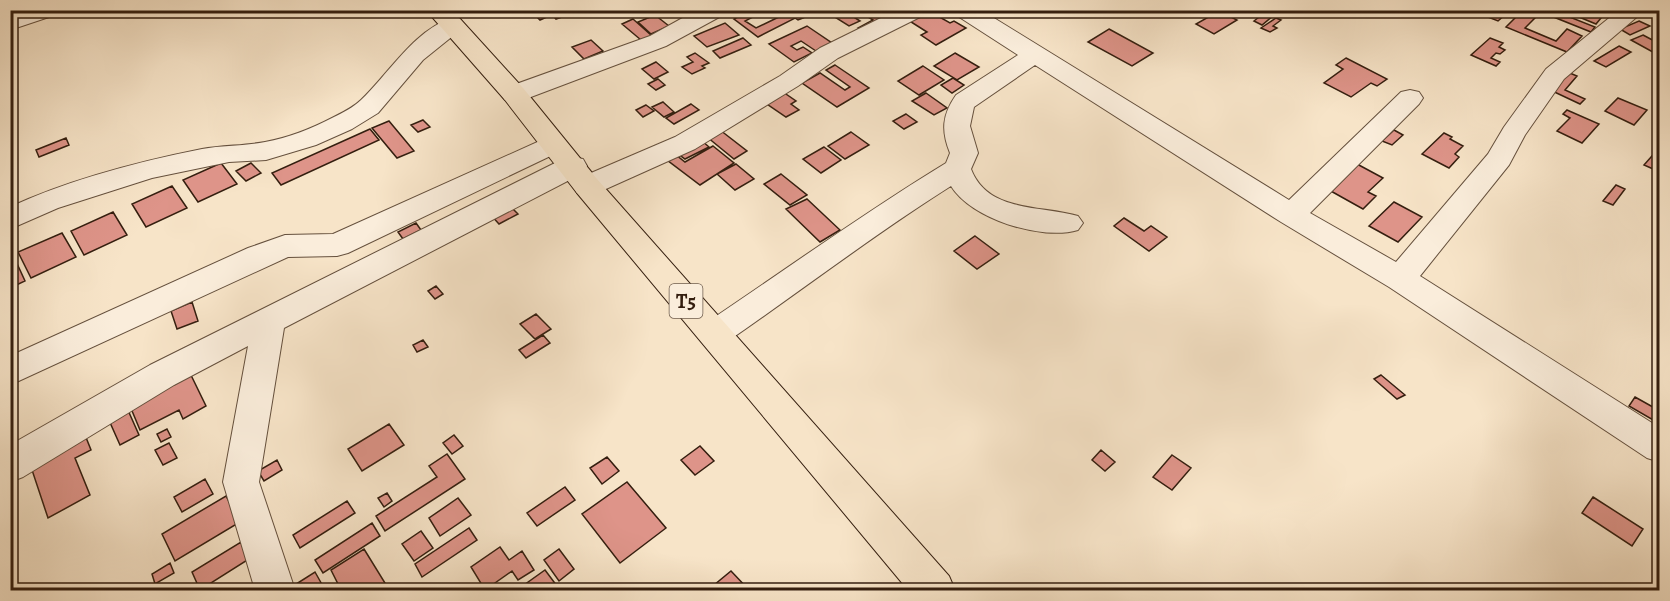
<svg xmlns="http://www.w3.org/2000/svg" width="1670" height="601" viewBox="0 0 1670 601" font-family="Alegreya,serif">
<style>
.building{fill:#de9489;stroke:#341e0f;stroke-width:1.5}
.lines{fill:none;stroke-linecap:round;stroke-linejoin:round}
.minor-casing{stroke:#65503d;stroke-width:2}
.highway-casing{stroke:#341e0f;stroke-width:2}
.minor{fill:#faeddb;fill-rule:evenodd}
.highway{fill:#f7e4c8;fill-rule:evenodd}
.labels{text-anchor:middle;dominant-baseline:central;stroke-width:6;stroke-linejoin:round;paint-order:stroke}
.shield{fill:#faeddb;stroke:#6f5c4c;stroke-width:1.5}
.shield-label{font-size:20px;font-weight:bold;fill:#341e0f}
</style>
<rect width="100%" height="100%" fill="#f7e4c8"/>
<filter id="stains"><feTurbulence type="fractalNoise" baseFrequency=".00333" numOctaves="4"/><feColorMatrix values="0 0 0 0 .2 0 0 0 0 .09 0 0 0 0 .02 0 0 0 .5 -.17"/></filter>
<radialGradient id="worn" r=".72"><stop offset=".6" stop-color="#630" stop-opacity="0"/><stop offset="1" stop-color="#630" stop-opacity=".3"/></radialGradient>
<path class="building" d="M530 10H541L547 17 540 20Z
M559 10H582L556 19 551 13Z
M751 10H766L745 21 756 28 785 14 780 10H792L803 18 798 20 795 18 758 37 734 19Z
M837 10H856L849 14 860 21 849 26 830 14Z
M857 10H870L884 21 864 32 858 28 873 20Z
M927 10 950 23 954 21 966 28 936 45 921 35 927 32 908 20Z
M1257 10H1261L1273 16 1262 25 1254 21 1259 17 1252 14Z
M1484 10H1502L1507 13 1498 21 1480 14Z
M1523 10H1552L1595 27 1591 32 1541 12 1525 28 1556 41 1567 29 1582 36 1567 52 1506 27Z
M1562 10H1583L1601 18 1596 24Z
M1219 11 1237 20 1214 34 1196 24Z
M655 15 669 26 651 34 638 22Z
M1276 18 1281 20 1273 26 1277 28 1270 32 1261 28Z
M633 19 652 36 641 40 622 24Z
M1639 21 1650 26 1630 35 1620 29Z
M725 23 739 35 707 47 694 36Z
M807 26 832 43 816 51 801 41 791 46 797 50 803 47 812 53 794 62 769 44Z
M1109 29 1153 53 1132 66 1088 42Z
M1643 35 1660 44V56L1631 40Z
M743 38 751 45 720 58 713 51Z
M1490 38 1503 43 1499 47 1505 50 1500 54 1496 53 1491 58 1500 62 1496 66 1471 55Z
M591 40 603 51 584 59 572 47Z
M1619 46 1631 52 1606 67 1594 61Z
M695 53 709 63 702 66 705 68 692 74 682 67 693 62 687 57Z
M955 53 979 67 957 80 934 66Z
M1346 58 1387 79 1377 86 1371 83 1351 97 1324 83 1343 69 1336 65Z
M656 62 668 72 654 79 642 69Z
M835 65 869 88 837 107 802 83 820 73 845 90 850 87 826 70Z
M923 66 944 80 919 95 898 81Z
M1565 71 1577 76 1565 90 1585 99 1580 104 1548 89Z
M953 78 964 85 952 93 941 85Z
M658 79 665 85 656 90 648 84Z
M783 92 796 101 791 104 799 110 786 117 764 102Z
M926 93 947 108 934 115 912 101Z
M1618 98 1647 110 1634 125 1605 111Z
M663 102 674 112 664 117 652 107Z
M691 104 699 110 674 124 666 118Z
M646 105 654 111 643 117 636 110Z
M1567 110 1599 124 1582 143 1557 131 1570 118 1563 114Z
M906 114 917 122 904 129 893 121Z
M423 120 430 127 418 132 411 125Z
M389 121 414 151 397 158 372 128Z
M370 129 379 140 281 185 272 173Z
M720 130 747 151 734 159 707 137Z
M1394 130 1403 135 1392 145 1382 141Z
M851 132 869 145 845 159 828 146Z
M1444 133 1452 137 1450 139 1463 146 1455 154 1459 157 1449 168 1422 154Z
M66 138 69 145 39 157 36 150Z
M701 140 709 147 685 159 677 153Z
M713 146 734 163 700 185 667 160 676 155 685 162Z
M824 147 841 160 821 173 803 159Z
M1659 148H1660V172L1644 165Z
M221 163 237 184 198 202 183 180Z
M251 163 261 173 246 181 236 171Z
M736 164 754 179 735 190 717 174Z
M1357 164 1383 178 1368 192 1376 196 1363 209 1329 190Z
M781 174 807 195 790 205 764 184Z
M1616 185 1625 189 1613 205 1603 201Z
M172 186 187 208 146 227 132 204Z
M807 199 840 230 820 242 786 209Z
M1394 202 1422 217 1398 242 1369 226Z
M512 208 518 214 499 224 490 214Z
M113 212 127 235 84 255 71 231Z
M1124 218 1144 231 1151 226 1167 237 1149 251 1114 226Z
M416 223 421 230 403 239 398 232Z
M62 233 76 257 31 278 18 252Z
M975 236 999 254 977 269 954 251Z
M14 257 25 281 10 288V258Z
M436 286 443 294 435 299 428 291Z
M192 302 198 321 177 329 171 311Z
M536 314 551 329 535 339 520 324Z
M543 335 550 343 526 358 519 350Z
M423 340 428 347 417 352 413 345Z
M188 369 206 406 183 419 179 410 140 430 130 406Z
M1381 375 1405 395 1397 399 1374 379Z
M1635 397 1660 411V424L1629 406Z
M123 399 139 435 120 445 104 409Z
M389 424 404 445 362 471 348 449Z
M167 429 171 437 161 442 157 434Z
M83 430 91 450 75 458 90 495 48 518 28 458Z
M454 435 463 446 452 454 443 443Z
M169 443 177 458 163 465 155 450Z
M700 446 714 461 695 475 681 460Z
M1101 450 1115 462 1105 471 1092 460Z
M447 454 465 479 385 531 376 516 437 477 429 466Z
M1172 455 1191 468 1172 490 1153 477Z
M607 457 619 471 602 484 590 468Z
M277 460 282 470 264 481 258 471Z
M205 479 213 494 182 512 174 497Z
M627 482 666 528 620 563 582 514Z
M565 487 575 500 537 526 527 513Z
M387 493 392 501 384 507 378 498Z
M226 496 240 522 175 561 162 534Z
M1593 497 1643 529 1632 546 1582 513Z
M458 498 471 515 440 536 429 518Z
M347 501 355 513 300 548 293 535Z
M372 523 380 536 323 573 315 560Z
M469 528 477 540 422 577 415 564Z
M421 531 433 548 414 561 402 544Z
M241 542 249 559 200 590 192 572Z
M500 547 509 560 522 551 534 570 518 580 512 571 485 590 471 567Z
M364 549 385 583 374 590H328L338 584 331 570Z
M559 549 574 569 559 581 544 560Z
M170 563 174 573 155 584 152 574Z
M545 570 560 590H517Z
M731 571 749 590H708Z
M315 572 324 588 319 590H296L293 586Z"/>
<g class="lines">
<g class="minor-casing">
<path id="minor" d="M23 10H58L55 15 10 30V15Z
M697 10H726L723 15 666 46 523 100 514 102 505 100 501 94 505 88 650 36Z
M897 10H927L924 15 838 58 798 86 695 149 597 193 587 196 577 193 573 186 577 179 675 137 780 76 820 48Z
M953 10H981L1289 200 1401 92 1410 90 1419 92 1423 98 1419 104 1310 213 1396 262 1488 154 1504 127 1546 69 1619 10H1645L1564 79 1525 135 1509 165 1420 276 1660 428V462L1647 458 1389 287 1281 222 1035 65 974 107 970 126 978 153 971 169C988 213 1041 205 1078 216L1083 223 1078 230C1042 241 971 219 951 186 873 235 801 291 725 343L714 347 703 343 698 334 703 325C784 271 862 214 946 163L950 153C941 131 942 115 956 95L1018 55 956 15Z
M451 19 459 21 463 26 459 31 423 60 378 113 352 129 316 145 266 160 229 162 152 178 58 208 10 229V207C71 179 137 162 202 149 223 145 244 146 265 142 288 138 313 128 334 117 342 113 354 107 361 100 386 77 416 28 451 19Z
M553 135 563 138 566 144 563 150 348 253 337 256 288 257 10 385V356L248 248 285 235 333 234Z
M573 157 583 159 587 166 583 173 284 328 259 482 295 590H255L223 482 248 346 174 385 23 477 10 482V446L17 441 150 365 563 159Z"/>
</g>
<g class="highway-casing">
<path id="highway" d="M426 10H452L523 88 597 179 949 576 955 590H908L577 193 505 100Z"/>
</g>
<use href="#minor" class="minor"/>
<use href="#highway" class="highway"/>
</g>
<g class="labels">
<rect class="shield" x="669.5" y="284" width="33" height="34" rx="4.5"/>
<g class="shield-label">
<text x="686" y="301">T5</text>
</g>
</g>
<rect width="1670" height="601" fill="none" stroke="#f7e4c8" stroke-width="36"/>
<rect x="12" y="12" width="1646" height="577" fill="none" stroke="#341e0f" stroke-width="3"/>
<rect x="18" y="18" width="1634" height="565" fill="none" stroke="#341e0f" stroke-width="1.5"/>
<rect width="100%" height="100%" filter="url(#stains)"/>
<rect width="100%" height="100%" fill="url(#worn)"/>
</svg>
